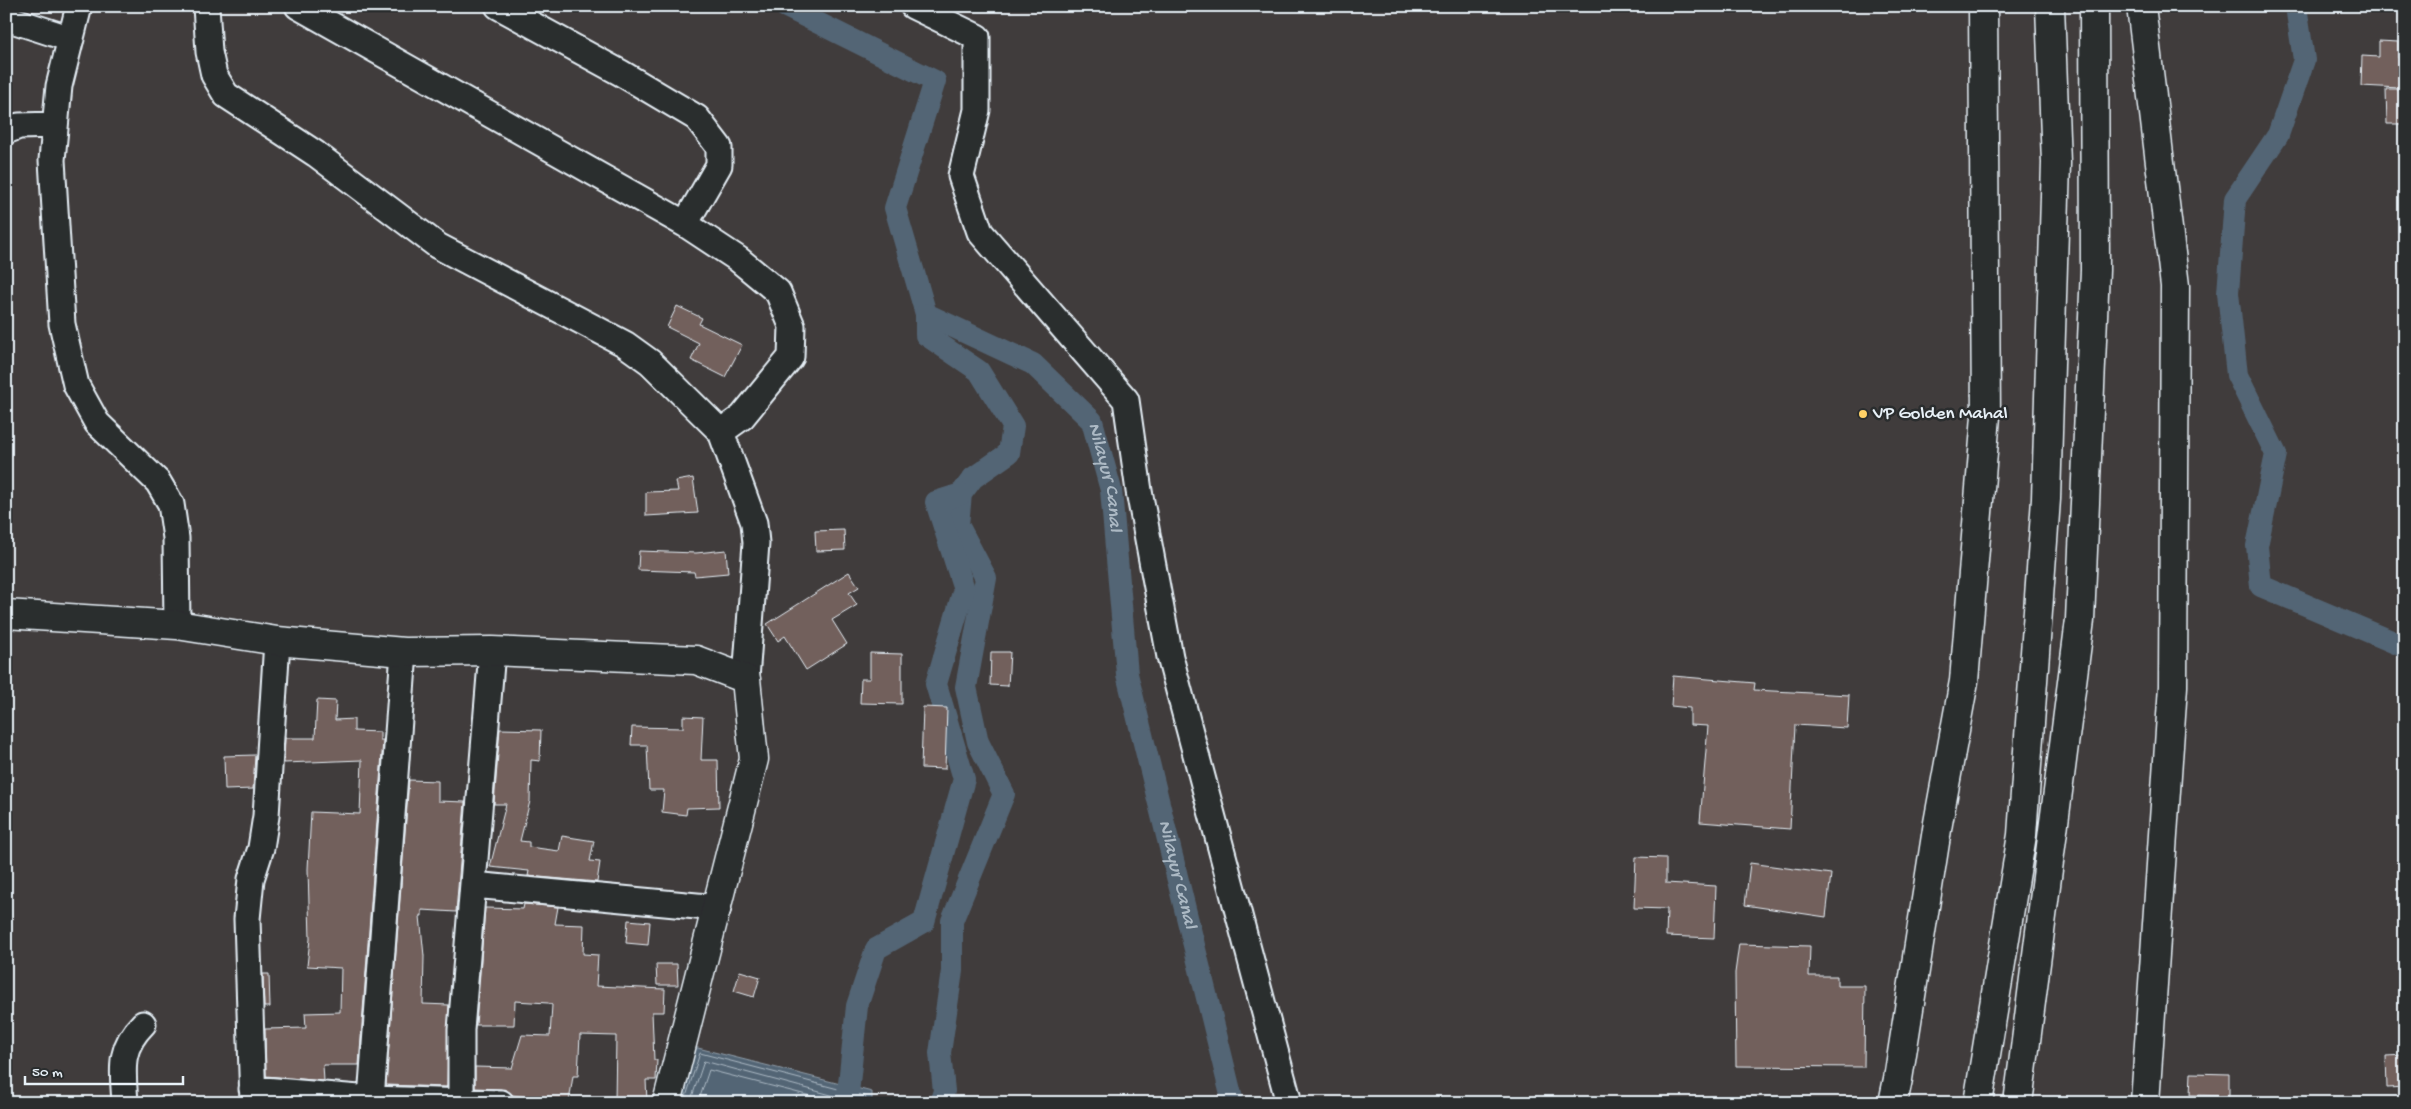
<svg xmlns="http://www.w3.org/2000/svg" width="2411" height="1109" viewBox="0 0 2411 1109" font-family="'Gochi Hand',sans-serif">
<style>
.water{fill:#536575;stroke:#8f9da9}
.lines{fill:none;stroke-linecap:round;stroke-linejoin:round}
.shore{stroke:#acb9c4;stroke-width:1}
.canal{stroke:#536575;stroke-width:22}
.building{fill:#72605c;stroke:#e8f1f8}
.minor-casing{stroke:#e8f1f8;stroke-width:29}
.major-casing{stroke:#e8f1f8;stroke-width:31}
.highway-casing{stroke:#e8f1f8;stroke-width:31}
.minor{stroke:#2a2d2e;stroke-width:25}
.major{stroke:#2a2d2e;stroke-width:28}
.highway{stroke:#2a2d2e;stroke-width:28}
.poi-dot{fill:#ffd166;stroke:#2a2d2e;stroke-width:2}
.labels{text-anchor:middle;dominant-baseline:central;stroke-width:5;stroke-linejoin:round;paint-order:stroke}
.poi-label{font-size:19px;fill:#e8f1f8;stroke:#2a2d2e;text-anchor:start}
.water-label{font-size:20px;font-style:italic;fill:#acb9c4;stroke:#2a2d2e}
</style>
<rect width="100%" height="100%" fill="#403c3c"/>
<filter id="ink" filterUnits="userSpaceOnUse"><feTurbulence type="fractalNoise" baseFrequency=".02" numOctaves="2"/><feDisplacementMap in="SourceGraphic" scale="10" xChannelSelector="R" yChannelSelector="G"/><feConvolveMatrix kernelMatrix="1 2 1 2 8 2 1 2 1" color-interpolation-filters="sRGB"/></filter>
<g filter="url(#ink)">
<path class="water" d="M694 1047 872 1092V1103H679Z"/>
<g class="lines">
<path class="shore" d="M684 1103 700 1053 865 1096 867 1103
M690 1103 704 1061 861 1103
M698 1103 709 1070 838 1103"/>
<g class="canal">
<path id="s1" d="M784 6 935 81 895 208 926 314 1033 364 1092 421 1111 490 1127 674 1233 1103"/>
<path d="M2296 6 2304 60 2278 135 2235 199 2228 293 2237 375 2276 454 2257 546 2261 586 2405 647"/>
<path d="M926 314V335L979 371 1013 426 1009 453 973 478 961 494 958 525 986 578 966 687 978 742 1004 794 952 921V971L940 1053 944 1091 940 1103"/>
<path d="M847 1103 857 1006 876 949 924 922 964 779 936 684 964 589 936 502 961 494"/>
</g>
</g>
<path class="building" d="M2379 41 2398 42V58H2401L2400 88 2361 86 2362 56 2379 57Z
M2386 89H2405V124H2387Z
M677 306 702 318 699 324 742 345 725 377 691 360 699 343 667 327Z
M693 478 698 513 646 516V492L678 491 676 481Z
M844 530 845 550 816 551 815 531Z
M726 550 728 573 695 576 694 572 638 570 639 551 696 553Z
M849 572 859 587 849 593 857 605 832 620 847 644 806 670 785 636 778 641 767 624Z
M991 652H1010L1008 686 990 685Z
M870 653 902 654V704L860 703 861 679H870Z
M1673 676 1755 683 1754 690 1849 695 1847 728 1795 725 1790 829 1700 822 1708 726 1690 725V708L1671 706Z
M317 700 336 701 335 720 354 719V731L380 732V740H383L359 1065H323L324 1081 266 1076 265 1029 306 1028 305 1013 340 1012 341 968 307 966 310 939 308 869 311 812 360 814 362 760 284 763 285 738H315Z
M923 707 947 708 945 769 921 768Z
M683 716 703 717 701 760H718L719 807 687 808 686 815 662 812 664 790H649L647 745H631L632 727 683 728Z
M500 729 541 730 540 761 531 760 530 801 520 841 529 842V847L559 851 562 836 594 841 590 861 600 862 597 882 528 876 529 871 490 867 506 804H494Z
M255 755 253 789 225 790 224 756Z
M409 780 438 781V801L465 802 456 912 422 910V916H420L424 956 423 1004 449 1005 447 1087 386 1085Z
M1636 857 1666 858V883L1716 886 1714 938 1666 936 1667 909 1634 908Z
M1750 863 1831 874 1826 917 1745 905Z
M524 904 558 907 555 924 584 925 583 954 598 955 596 986 665 989 664 1012H652L654 1060H657L656 1080H646L647 1102 615 1103 616 1036 580 1035 578 1076H573L569 1102 512 1095 501 1089 475 1088V1067L512 1068 522 1035 550 1036 552 1005 548 1003 515 1001 514 1025H476L485 908 523 909Z
M628 920 650 922 648 945 626 943Z
M1739 944 1810 946 1809 976H1837V986H1865L1864 1067 1736 1066 1735 973Z
M656 964H677L678 985H657Z
M740 971 760 977 754 997 734 991Z
M263 974H269L270 1007H264Z
M2405 1055V1087L2387 1088 2386 1056Z
M2191 1073 2229 1074V1096L2190 1095Z"/>
<g class="lines">
<g class="minor-casing">
<path id="minor" d="M79 6 59 86 52 160 62 324 76 385 97 423 158 482 171 504 176 538 177 625
M206 6 209 52 214 75 226 95 316 154 438 246 625 344 650 362 721 432 754 523 756 543 746 679
M298 6 685 224 738 259 778 292 792 326 791 357 742 417 721 432
M498 6 621 73 697 118 719 147V165L685 224
M913 6 977 37V110L961 176 980 232 1126 400 1139 491 1170 657 1289 1103
M6 18 71 39
M6 131 19 126 55 125
M473 885 718 908
M252 1089 371 1099 501 1103
M371 1099 404 652
M125 1103C123 1070 118 1049 143 1024
M253 1103 247 919 251 879 261 848 266 816 277 641
M461 1103V1030L492 651"/>
</g>
<g class="major-casing">
<path id="major" d="M6 614 177 625 277 641 404 652 492 651 696 660 746 679 754 759 667 1103"/>
</g>
<g class="highway-casing">
<path id="highway" d="M2141 6 2175 286 2173 686 2145 1103
M1893 1103 1898 1079 1938 823 1964 681 1986 416 1983 6
M1978 1103 2022 835 2046 499 2056 163 2050 6
M2018 1103 2080 620 2095 270 2094 6"/>
</g>
<use href="#minor" class="minor"/>
<use href="#major" class="major"/>
<use href="#highway" class="highway"/>
</g>
</g>
<circle class="poi-dot" cx="1863" cy="414" r="5"/>
<g class="labels">
<g class="poi-label">
<text x="1873" y="414">VP Golden Mahal</text>
</g>
<g class="water-label">
<text stroke="none"><textPath href="#s1" startOffset="670">Nilayur Canal</textPath></text>
<text stroke="none"><textPath href="#s1" startOffset="1075">Nilayur Canal</textPath></text>
</g>
</g>
<rect width="2411" height="1109" fill="none" stroke="#2a2d2e" stroke-width="25"/>
<rect x="12" y="12" width="2386" height="1084" fill="none" stroke="#e8f1f8" stroke-width="2" filter="url(#ink)"/>
<path d="M25 1076v8h158v-8" fill="none" stroke="#e8f1f8" stroke-width="2.5"/>
<text x="32" y="1076" font-size="15" fill="#e8f1f8" stroke="#2a2d2e" stroke-width="4" paint-order="stroke">50 m</text>
</svg>
